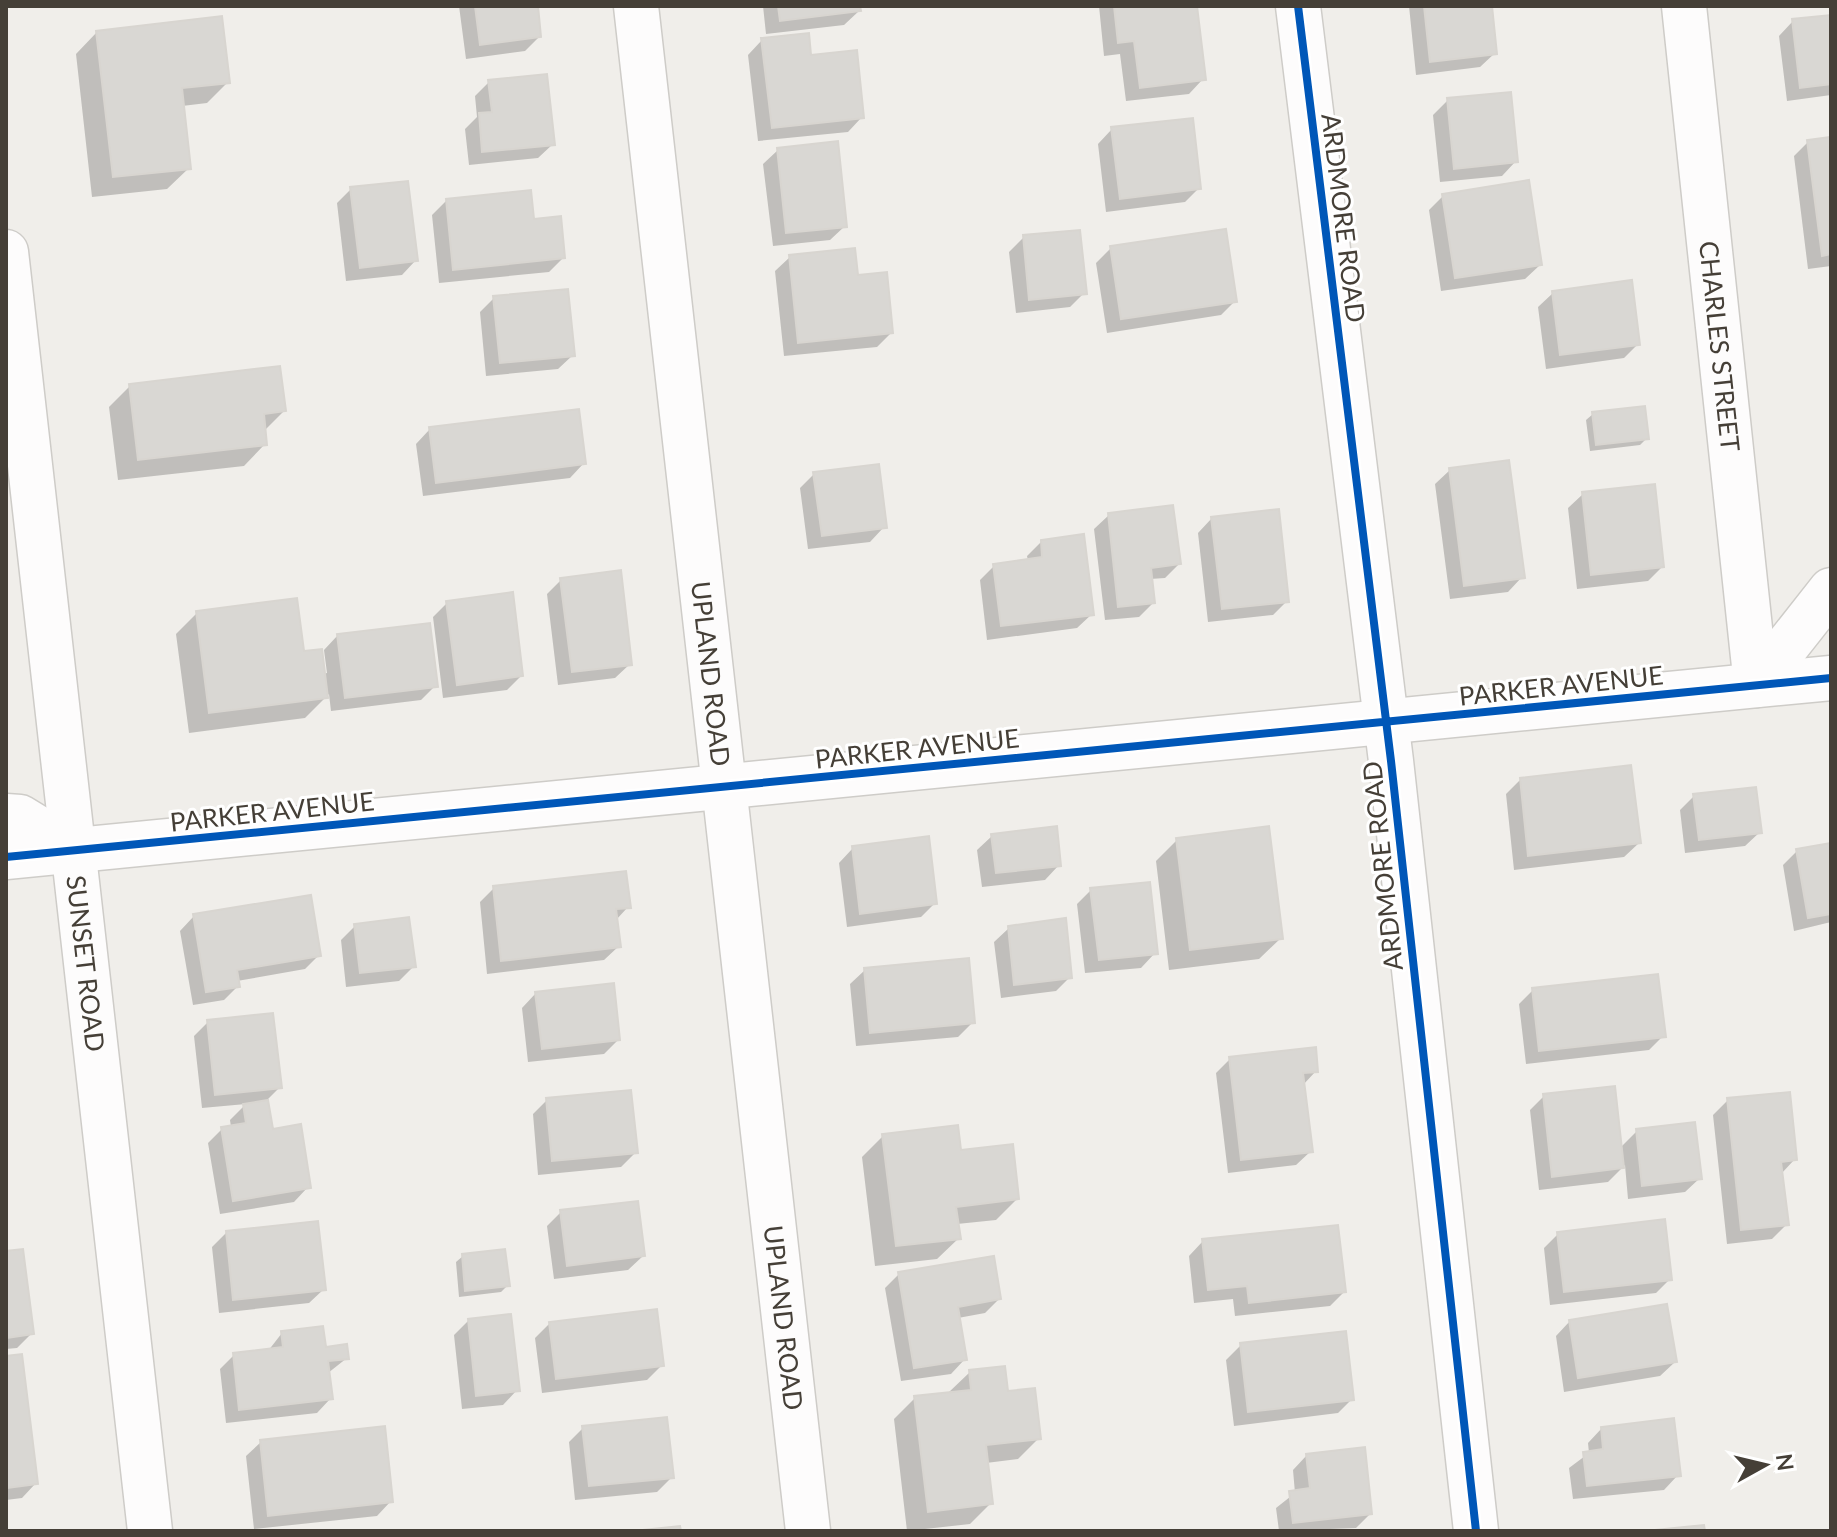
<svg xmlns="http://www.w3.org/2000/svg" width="1837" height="1537" viewBox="0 0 1837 1537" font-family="Lato,sans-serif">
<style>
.shadow{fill:#0003}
.building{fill:#d9d7d3;stroke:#d8d5d0;stroke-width:2}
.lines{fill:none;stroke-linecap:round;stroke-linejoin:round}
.minor-casing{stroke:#ceccc8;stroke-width:47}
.minor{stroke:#fdfcfc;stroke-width:44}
.cycleway-casing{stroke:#fff;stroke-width:13}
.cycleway{stroke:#0057b8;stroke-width:8}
.labels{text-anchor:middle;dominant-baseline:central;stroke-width:6;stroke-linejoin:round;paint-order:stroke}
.street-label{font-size:26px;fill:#453f37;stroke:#fff}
</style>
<rect width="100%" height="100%" fill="#f0eeea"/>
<path class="shadow" d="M459 6H536L539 37 525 51 466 59Z
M763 6H858L859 11 844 25 766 34Z
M1099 6H1195L1203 79 1189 94 1126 101 1120 54 1104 56Z
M1409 6H1490L1495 53 1480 67 1416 75Z
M1831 17V95L1787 101 1779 36 1793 21Z
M97 32 228 82 207 103 182 106 189 168 167 189 92 197 76 54Z
M762 40 809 57 862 117 848 132 758 141 748 55Z
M489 82 553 144 538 158 469 165 465 129 477 117 475 96Z
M1448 100 1516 161 1502 176 1440 182 1433 115Z
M1112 129 1199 188 1185 202 1106 212 1098 144Z
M1831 139V266L1808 269 1794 156 1808 142Z
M778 150 845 226 830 240 773 246 763 164Z
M351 189 416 260 402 275 346 281 337 203Z
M1443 196 1540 265 1525 279 1441 291 1429 210Z
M446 201 533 221 563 258 549 272 439 283 432 215Z
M1024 237 1084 293 1070 307 1016 313 1009 252Z
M1111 248 1235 301 1221 315 1107 333 1096 263Z
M790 257 857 277 891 333 877 347 784 356 775 271Z
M1553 293 1638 344 1624 358 1546 369 1538 307Z
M494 298 573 355 558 369 486 376 480 312Z
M130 386 284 411 264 431 265 444 244 466 118 480 109 407Z
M1593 414 1647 438 1640 445 1590 451 1586 420Z
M430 429 584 463 570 478 423 496 416 444Z
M1450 470 1522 577 1508 592 1450 599 1435 484Z
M814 474 884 527 870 542 808 549 800 488Z
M1583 494 1662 567 1648 581 1577 589 1568 508Z
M1109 515 1179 564 1165 578 1150 579 1153 603 1139 617 1105 620 1094 529Z
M1212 518 1287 601 1273 615 1208 622 1198 533Z
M1041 542 1092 614 1077 628 987 640 980 580 994 566 1028 561 1027 556Z
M561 580 630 664 615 678 558 685 547 594Z
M447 603 521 676 507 690 443 698 433 617Z
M197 613 302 654 323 674 327 673 324 650 338 635 435 686 421 700 331 711 329 694 305 718 189 733 176 634Z
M1520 780 1639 843 1624 857 1514 870 1506 794Z
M1694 796 1760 832 1745 846 1685 853 1680 810Z
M992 836 1059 865 1045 880 982 887 977 850Z
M1177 840 1281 938 1259 959 1169 970 1156 861Z
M1831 845V922L1794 931 1783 865 1797 851Z
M853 848 935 903 921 917 847 927 839 863Z
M494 888 628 907 616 920 619 946 604 960 487 974 480 902Z
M1091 890 1155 953 1141 968 1085 973 1077 904Z
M194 916 319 955 305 969 237 981 238 986 224 1000 193 1005 180 931Z
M355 926 414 966 399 981 346 987 341 940Z
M1009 928 1070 977 1056 991 1001 998 994 942Z
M865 970 973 1022 958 1037 856 1046 850 984Z
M1533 990 1663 1036 1649 1050 1526 1064 1519 1004Z
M536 993 618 1040 604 1054 528 1062 522 1008Z
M208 1022 280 1087 266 1101 272 1131 308 1187 294 1202 220 1214 208 1143 222 1129 231 1127 230 1120 246 1104 202 1108 194 1036Z
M1230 1059 1316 1071 1303 1085 1311 1151 1296 1165 1228 1173 1216 1073Z
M1544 1096 1620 1148 1637 1131 1700 1178 1685 1192 1628 1199 1625 1165 1608 1182 1539 1190 1530 1110Z
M547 1100 636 1152 621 1167 538 1175 533 1114Z
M1728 1100 1795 1159 1781 1174 1787 1224 1772 1239 1727 1244 1713 1115Z
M883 1136 1017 1199 996 1220 957 1224 959 1238 937 1259 875 1266 862 1157Z
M561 1212 643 1256 628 1270 554 1279 547 1226Z
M226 1233 324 1289 309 1303 219 1313 212 1247Z
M1558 1234 1670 1279 1656 1293 1550 1305 1544 1248Z
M1203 1241 1344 1292 1330 1306 1235 1316 1233 1299 1194 1303 1189 1256Z
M6 1253 32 1333 17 1348 6 1349Z
M463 1256 508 1285 501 1292 459 1297 456 1262Z
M899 1274 999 1299 985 1313 958 1318 965 1359 951 1374 901 1381 885 1288Z
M468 1321 517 1390 503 1405 462 1409 454 1335Z
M1570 1321 1675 1362 1660 1376 1564 1392 1556 1336Z
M549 1324 661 1366 647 1380 542 1393 535 1338Z
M282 1333 347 1358 328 1373 331 1398 317 1413 226 1423 220 1369 234 1355 268 1351Z
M1241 1345 1352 1399 1338 1413 1234 1426 1226 1360Z
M6 1358 36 1483 22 1498 6 1500Z
M970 1372 1006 1393 1039 1438 1018 1459 986 1463 991 1503 970 1524 907 1531 894 1419 915 1398 948 1393Z
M583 1428 672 1477 657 1492 575 1500 569 1442Z
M1602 1428 1678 1475 1664 1490 1573 1499 1569 1468 1589 1453 1588 1443Z
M261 1442 391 1501 377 1516 254 1529 246 1456Z
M1307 1455 1370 1514 1356 1528 1279 1531 1276 1508 1295 1493 1293 1470Z"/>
<path class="building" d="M475 6H538L541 37 480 45Z
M778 6H860L861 11 780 21Z
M1114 6H1197L1206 80 1140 88 1134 41 1118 43Z
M1424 6H1492L1497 54 1430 62Z
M1831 15V84L1800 88 1792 19Z
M222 16 230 83 182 88 191 169 113 177 96 31Z
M809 33 811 55 857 50 864 118 772 128 761 38Z
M547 74 555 145 482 152 479 113 492 112 488 80Z
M1511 92 1518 162 1454 169 1447 98Z
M1193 118 1201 189 1120 199 1111 127Z
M1831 137V254L1822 256 1807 140Z
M838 141 847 227 786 233 777 148Z
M1529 180 1542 265 1455 278 1442 194Z
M408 181 418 261 360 268 350 187Z
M531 190 534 219 561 216 565 258 453 270 446 199Z
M1226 229 1237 302 1121 319 1110 246Z
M1080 230 1087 294 1029 300 1023 235Z
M855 248 858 275 887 272 893 333 798 343 789 255Z
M1632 280 1640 345 1560 355 1552 291Z
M568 289 575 356 500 363 493 296Z
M280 366 286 411 264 414 267 445 138 460 129 384Z
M1645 406 1649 439 1596 445 1592 412Z
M579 409 586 464 436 483 429 427Z
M1509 460 1525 578 1464 586 1449 468Z
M879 464 887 528 822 536 813 472Z
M1655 484 1664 567 1591 575 1582 492Z
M1173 505 1181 564 1151 568 1155 603 1118 607 1108 513Z
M1279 509 1289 602 1222 609 1211 517Z
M1084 534 1094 615 1001 626 993 564 1042 557 1041 540Z
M621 570 632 665 572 672 560 578Z
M513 592 523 676 457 685 446 601Z
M297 598 304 651 322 649 328 698 209 713 196 611Z
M430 623 438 687 345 698 337 634Z
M1631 765 1641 843 1528 856 1520 778Z
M1756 787 1762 833 1699 840 1693 794Z
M1057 826 1061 866 996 873 991 834Z
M1269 826 1283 939 1190 950 1176 838Z
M929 836 937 904 860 914 852 846Z
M1831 843V914L1808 918 1796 849Z
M626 871 631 908 616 909 621 947 501 961 493 886Z
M1150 882 1158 954 1099 960 1090 888Z
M311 895 321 956 237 970 240 987 206 992 193 914Z
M409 917 416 967 360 973 354 924Z
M1066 918 1072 978 1014 985 1008 926Z
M969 958 975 1023 870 1033 864 968Z
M1658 974 1666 1037 1539 1051 1532 988Z
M614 983 620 1040 542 1049 535 992Z
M273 1013 282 1088 215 1095 207 1020Z
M1316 1047 1318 1072 1303 1073 1313 1152 1241 1160 1229 1057Z
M1615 1086 1624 1168 1552 1177 1543 1094Z
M631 1090 638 1153 552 1161 546 1098Z
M1790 1092 1797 1160 1781 1162 1789 1225 1741 1230 1727 1098Z
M268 1100 273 1129 301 1124 311 1188 233 1201 221 1127 246 1123 243 1104Z
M1695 1122 1702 1179 1642 1186 1636 1129Z
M958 1125 961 1150 1013 1144 1019 1199 956 1207 961 1239 896 1246 882 1134Z
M638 1201 645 1256 567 1266 560 1210Z
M1665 1219 1672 1280 1564 1292 1557 1232Z
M318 1221 326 1290 233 1300 226 1231Z
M1338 1225 1346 1292 1249 1303 1247 1286 1208 1290 1202 1239Z
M23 1249 34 1334 6 1338V1251Z
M505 1249 510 1286 465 1291 462 1254Z
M994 1256 1001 1299 958 1307 967 1360 914 1368 898 1272Z
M1667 1304 1677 1362 1578 1378 1569 1320Z
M657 1309 664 1366 556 1379 549 1322Z
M511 1314 520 1391 476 1396 468 1319Z
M323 1326 326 1347 347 1344 349 1359 328 1361 333 1399 239 1410 233 1353 283 1347 281 1331Z
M1346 1331 1354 1400 1248 1412 1240 1343Z
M22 1354 38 1484 6 1488V1356Z
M1005 1366 1008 1391 1035 1388 1041 1439 986 1445 993 1504 928 1512 914 1396 971 1390 969 1370Z
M667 1417 674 1478 589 1486 582 1426Z
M1674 1418 1681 1476 1587 1486 1583 1452 1603 1449 1601 1427Z
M385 1426 393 1502 268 1516 260 1440Z
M1365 1447 1372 1514 1293 1523 1289 1491 1310 1488 1306 1454Z
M1704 1525 1705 1531H1645Z
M680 1526 681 1531H633Z"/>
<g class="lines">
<g class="minor-casing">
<g id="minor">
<path id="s1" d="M636 6 808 1531"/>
<path d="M1298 6 1391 761 1476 1531"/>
<path id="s2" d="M1684 6 1756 685"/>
<path id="s3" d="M6 252 150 1531"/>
<path d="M1756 685 1831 590"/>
<path d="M6 816 20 817 74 850"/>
<path d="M6 857 1831 678"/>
</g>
</g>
<use href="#minor" class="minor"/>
<g class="cycleway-casing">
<path id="cycleway" d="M1298 6 1391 761 1476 1531
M6 857 1831 678"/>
</g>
<use href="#cycleway" class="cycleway"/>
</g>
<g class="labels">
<g class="street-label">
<text transform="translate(1344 218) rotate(83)">ARDMORE ROAD</text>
<text stroke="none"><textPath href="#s2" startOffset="342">CHARLES STREET</textPath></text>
<text stroke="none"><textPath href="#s1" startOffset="672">UPLAND ROAD</textPath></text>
<text transform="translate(1561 685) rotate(-6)">PARKER AVENUE</text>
<text transform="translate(917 748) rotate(-6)">PARKER AVENUE</text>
<text transform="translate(272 811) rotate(-6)">PARKER AVENUE</text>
<text transform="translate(1382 866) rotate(-96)">ARDMORE ROAD</text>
<text stroke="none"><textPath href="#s3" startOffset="716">SUNSET ROAD</textPath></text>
<text stroke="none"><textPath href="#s1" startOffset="1320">UPLAND ROAD</textPath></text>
</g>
</g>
<rect width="1837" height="1537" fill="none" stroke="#453f37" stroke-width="16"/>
<g transform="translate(1765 1465) rotate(82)" stroke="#ffffff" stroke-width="6" paint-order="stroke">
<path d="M0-6L14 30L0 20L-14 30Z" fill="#453f37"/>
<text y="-12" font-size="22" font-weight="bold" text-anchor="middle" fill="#453f37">N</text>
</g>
</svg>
